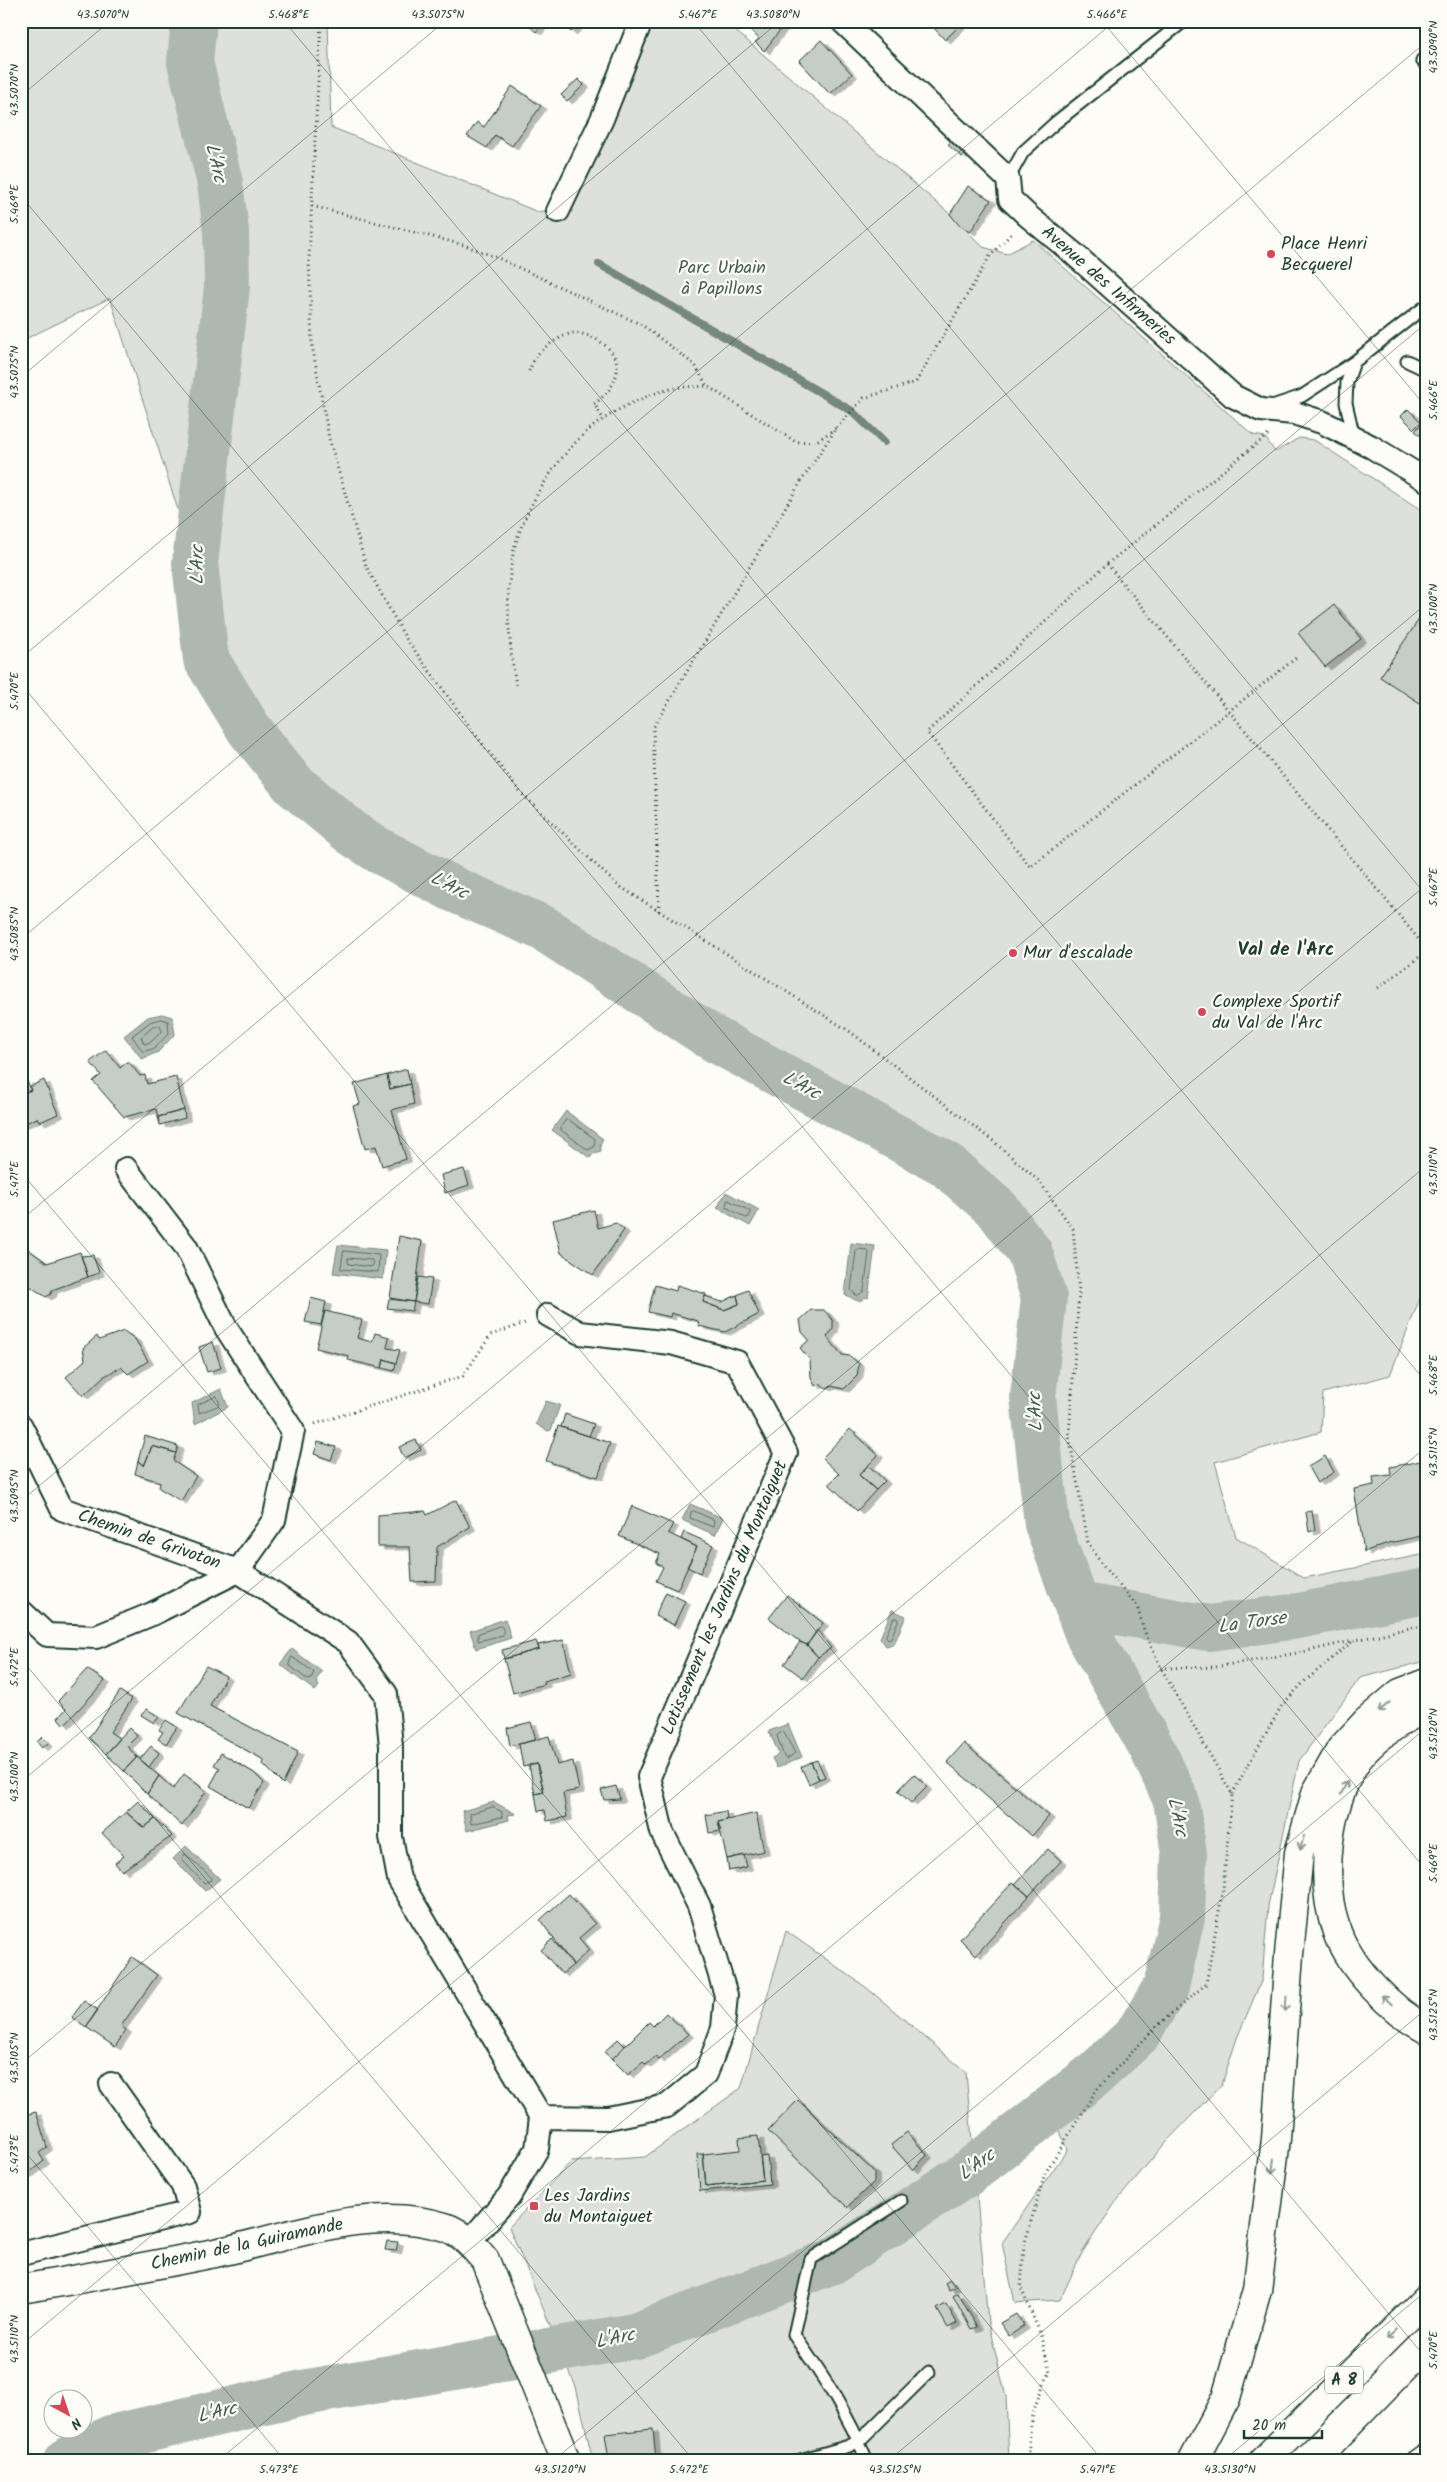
<svg xmlns="http://www.w3.org/2000/svg" width="1447" height="2482" viewBox="0 0 1447 2482" font-family="Kalam,sans-serif">
<style>
.green{fill:#dde0db;stroke:#7e8e88}
.water{fill:#aeb8b1;stroke:#75877f}
.lines{fill:none;stroke-linecap:round;stroke-linejoin:round}
.shore{stroke:#586e66;stroke-width:1}
.stream{stroke:#75877f;stroke-width:8}
.river{stroke:#aeb8b1;stroke-width:46}
.building{fill:#c6cdc7;stroke:#1f3d34;filter:url(#shadow)}
.service-casing{stroke:#1f3d34;stroke-width:15}
.minor-casing{stroke:#1f3d34;stroke-width:26}
.tertiary-casing{stroke:#1f3d34;stroke-width:31}
.motorway-casing{stroke:#1f3d34;stroke-width:31}
.path{stroke:#1f3d34;stroke-width:3;stroke-dasharray:1 4;stroke-linecap:butt}
.service{stroke:#fdfcf7;stroke-width:11}
.minor{stroke:#fdfcf7;stroke-width:22}
.tertiary{stroke:#fdfcf7;stroke-width:28}
.motorway{stroke:#fdfcf7;stroke-width:28}
.oneway{stroke:#8e9c96}
.ticks{fill:none;stroke:#1f3d34;stroke-width:1;stroke-opacity:0.45}
.poi-dot{fill:#d1495b;stroke:#fdfcf7;stroke-width:2}
.labels{text-anchor:middle;dominant-baseline:central;stroke-width:4.5;stroke-linejoin:round;paint-order:stroke}
.shield{fill:#fdfcf7;stroke:#62766e;stroke-width:1}
.shield-label{font-size:16px;font-weight:bold;fill:#1f3d34}
.poi-label{font-size:18px;fill:#1f3d34;stroke:#fdfcf7;text-anchor:start}
.park-label{font-size:18px;fill:#455e55;stroke:#fdfcf7}
.street-label{font-size:18px;fill:#1f3d34;stroke:#fdfcf7}
.water-label{font-size:19px;font-style:italic;fill:#435c53;stroke:#fdfcf7}
.neighbourhood-label{font-size:19px;font-weight:bold;fill:#1f3d34;stroke:#fdfcf7}
.neatline{fill:none;stroke:#1f3d34;stroke-width:2}
.ticks-label{font-size:12px;text-anchor:middle;fill:#1f3d34}
</style>
<defs>
<filter id="shadow"><feDropShadow dx="5.5" dy="3" stdDeviation="0" flood-color="#0004"/></filter>
</defs>
<rect width="100%" height="100%" fill="#fdfcf7"/>
<filter id="ink" filterUnits="userSpaceOnUse"><feTurbulence type="fractalNoise" baseFrequency=".02" numOctaves="2"/><feDisplacementMap in="SourceGraphic" scale="10" xChannelSelector="R" yChannelSelector="G"/><feConvolveMatrix kernelMatrix="1 2 1 2 8 2 1 2 1" color-interpolation-filters="sRGB"/></filter>
<g filter="url(#ink)">
<path class="green" d="M21 21H328L331 127 538 212 553 209 562 213 646 42 651 21H724L950 214 983 247 1007 254 1033 240 1253 435 1265 437 1275 452 1299 438 1314 440 1426 513V1283L1390 1375 1323 1393 1321 1432 1215 1462 1236 1537 1304 1578 1426 1554V1661L1360 1678 1299 1761 1268 1906 1262 1979 1237 2038 1222 2084 1167 2141 1115 2203 1082 2253 1060 2300 1015 2303 1002 2243 1067 2150 1052 2109 1095 2074 1137 2035 1166 1987 1182 1917 1184 1854 1176 1800 1152 1748 1087 1633 1047 1524 1033 1397 1044 1298 1030 1253 998 1210 944 1163 714 1039 543 928 455 890 378 850 352 833 294 785 249 729 206 659 195 563 110 298 21 341Z
M786 1931 867 1988 966 2072 988 2322 1006 2397 1009 2461H593L576 2387 509 2227 571 2162 645 2157 741 2088Z"/>
<path class="water" d="M162 1014 172 1017 175 1034 158 1052 142 1059 124 1036 148 1017Z
M566 1111 603 1139 600 1144 601 1151 594 1153 590 1158 552 1130Z
M726 1192 759 1210 750 1226 717 1208Z
M851 1243 875 1246 868 1298 865 1297C857 1306 852 1296 845 1295Z
M338 1245 386 1250 383 1279 333 1273Z
M221 1389 228 1407 195 1424 192 1403Z
M546 1401 560 1405 551 1430 548 1431 536 1424Z
M690 1504 723 1518 715 1535 682 1520Z
M892 1610 906 1616 894 1644 886 1646 880 1638Z
M505 1619 511 1638 476 1649 470 1631Z
M292 1649 322 1672 316 1680 319 1686 315 1691 280 1664Z
M788 1724 802 1757 777 1768 772 1758 779 1754 769 1731Z
M494 1802 516 1814 508 1815 509 1820 467 1831 462 1811Z
M186 1846 220 1879 205 1891 173 1859Z"/>
<g class="lines">
<path class="shore" d="M162 1019 168 1021 169 1033 155 1048 143 1052 132 1036 150 1022Z
M160 1026 162 1031 151 1042 144 1044 141 1037 153 1027Z
M566 1120H569L595 1139 594 1147 588 1150 561 1130V1127Z
M728 1200 750 1211 749 1217 746 1218 726 1207Z
M858 1249 867 1250 869 1253 864 1291 857 1296 851 1290 856 1251Z
M344 1251 379 1255 378 1272 341 1269Z
M348 1258 372 1260 373 1265 371 1267 349 1264Z
M217 1396 220 1405 199 1413 198 1405Z
M694 1511 714 1520 713 1527 690 1518 691 1512Z
M894 1618H897L898 1621 891 1638 888 1639 886 1636Z
M500 1626 503 1628V1635L478 1641V1634Z
M292 1657 314 1672 311 1679 308 1680 289 1665Z
M783 1731 795 1753 787 1759 784 1757 777 1736Z
M493 1807 502 1812V1817L471 1824 470 1814Z
M185 1854 211 1877V1880L204 1883 182 1860Z"/>
<path class="stream" d="M599 264 852 411 884 442"/>
<path class="river" d="M1078 1605 1209 1628 1298 1616 1426 1591
M66 2461 111 2438 303 2393 635 2336 833 2261 968 2173 1095 2074 1137 2035 1166 1987 1182 1917 1184 1854 1176 1800 1152 1748 1087 1633 1047 1524 1033 1397 1044 1298 1030 1253 998 1210 944 1163 714 1039 543 928 455 890 378 850 352 833 294 785 249 729 206 659 195 563 227 287 226 232 220 183 190 62 194 21"/>
</g>
<path class="building" d="M527 21H534L540 27 536 32 526 23Z
M559 21H582L571 32Z
M742 21H787L764 51 755 42 759 39Z
M934 21H964L945 40 931 25Z
M821 40 852 74 830 94 799 61Z
M578 79 584 85 567 101 561 95Z
M512 86 541 106 512 146 495 135 487 148 467 136 477 122 484 127Z
M953 138 967 151 962 157 948 145Z
M968 186 991 200 970 232 959 225 950 214Z
M1408 409 1421 422 1414 429 1401 416Z
M1426 419V440L1415 431Z
M1334 605 1361 639 1325 667 1298 633Z
M1426 609V707L1380 677Z
M106 1050 120 1068 128 1061 140 1076 145 1075 147 1084 176 1077 184 1110 158 1117 156 1109 124 1117 93 1081 101 1075 90 1062Z
M407 1069 410 1084 390 1089 387 1075Z
M387 1075 390 1089 410 1084 414 1104 392 1110 406 1159 382 1166 376 1146 365 1149 353 1106 360 1104 354 1084Z
M44 1080 58 1114 40 1122 37 1118 21 1125V1094L31 1090 29 1087Z
M27 1081 31 1090 21 1094V1084Z
M184 1110 185 1118 160 1125 158 1117Z
M464 1169 469 1185 445 1193 441 1175Z
M594 1210 598 1228 616 1223 624 1230 593 1275 561 1253 553 1220Z
M399 1236 422 1241 414 1302 390 1298Z
M22 1245 47 1263 80 1252 88 1277 52 1290 51 1294 46 1297 21 1280Z
M93 1255 99 1273 88 1277 81 1256Z
M418 1277 432 1279 428 1304 414 1302Z
M655 1285 676 1291 677 1285 706 1294 703 1302 724 1310 739 1304 737 1295 748 1290 759 1314 725 1332 699 1326 698 1321 671 1313 670 1317 648 1312Z
M737 1295 739 1304 724 1310 703 1302 705 1296 722 1302Z
M311 1298 326 1302 321 1325 305 1322Z
M389 1299 414 1302 412 1311 387 1308Z
M811 1310H824L833 1320V1329L827 1337 842 1355 850 1356 859 1364 857 1376 844 1389 831 1386 826 1388 820 1383 815 1386 811 1377 810 1360 800 1348 809 1340 802 1332 800 1320Z
M325 1311 362 1320 357 1338 372 1342 375 1333 389 1337 387 1348 400 1350 396 1363 384 1359 382 1368 348 1360 349 1356 316 1348Z
M124 1331 135 1339 148 1361 128 1374 121 1367 103 1377 83 1396 66 1377 85 1360 83 1348 97 1336 99 1340Z
M213 1342 221 1368 207 1372 199 1347Z
M384 1359 396 1363 394 1371 382 1368Z
M565 1414 594 1424 589 1436 561 1427Z
M558 1426 610 1443 598 1477 546 1461Z
M850 1429 878 1455 859 1475 876 1490 857 1511 829 1484 839 1474 822 1458Z
M145 1436 178 1446 176 1453 152 1446 144 1466 138 1461Z
M416 1440 421 1450 404 1458 399 1447Z
M318 1442 336 1447 331 1460 314 1454Z
M152 1446 176 1453 173 1461 196 1476 181 1501 159 1488 160 1482 135 1474 138 1461 144 1466Z
M1325 1456 1334 1472 1317 1483 1308 1467Z
M1426 1460V1535L1385 1544 1364 1552 1354 1489 1374 1485 1373 1477 1391 1475 1390 1467Z
M868 1465 885 1481 876 1490 859 1475Z
M456 1500 470 1527 437 1547 436 1581 412 1582 410 1547H378V1515L425 1511 427 1515Z
M632 1506 673 1524 668 1533 697 1547 677 1590 656 1581 663 1567 656 1563 660 1554 619 1536Z
M1312 1511 1315 1530 1309 1532 1306 1512Z
M684 1532 713 1545 700 1573 687 1567 697 1547 681 1539Z
M666 1592 685 1601 674 1625 655 1616Z
M787 1595 823 1623 807 1645 800 1642 769 1618Z
M817 1630 831 1648 818 1657 807 1645Z
M563 1640 571 1673 544 1681 545 1684 513 1693 504 1659 539 1649 538 1645Z
M536 1641 539 1649 504 1659 502 1650Z
M800 1642 807 1645 818 1657 803 1678 784 1664Z
M206 1666 226 1676 210 1706 298 1752 283 1784 263 1764 264 1760 178 1713Z
M87 1669 105 1681 64 1725 58 1718 66 1709 58 1701Z
M120 1691 132 1699 110 1732 120 1739 106 1754 89 1738Z
M147 1709 159 1717 154 1723 141 1715Z
M166 1720 177 1727 166 1744 158 1739 163 1732 159 1730Z
M531 1722 536 1740 510 1746 507 1728Z
M129 1728 137 1736 127 1746 137 1757 124 1771 106 1754Z
M549 1736 557 1765 573 1761 579 1790 563 1793 567 1817 547 1821 545 1810 538 1811 535 1794 544 1792 537 1764 523 1767 519 1744Z
M42 1737 48 1743 42 1748 37 1742Z
M964 1743 1049 1816 1032 1836 947 1762Z
M151 1746 159 1753 149 1767 140 1759Z
M221 1753 254 1773 264 1783 248 1808 210 1786 220 1768 214 1765Z
M137 1757 159 1776 147 1794 124 1771Z
M817 1760 825 1777 819 1779 811 1762Z
M811 1762 819 1779 809 1784 801 1767Z
M537 1764 544 1792 535 1794 529 1765Z
M184 1774 206 1791 182 1826 147 1794 159 1776 173 1789Z
M914 1774 927 1787 911 1803 898 1791Z
M616 1786 620 1799 604 1800 601 1790Z
M138 1801 155 1819 144 1828 126 1812Z
M726 1811 727 1820 718 1822 721 1831 709 1833 706 1815Z
M126 1812 144 1828 155 1819 172 1836 122 1871 115 1863 124 1856 102 1833Z
M756 1813 764 1851 727 1859 718 1822Z
M1048 1849 1061 1861 1029 1896 1015 1884Z
M744 1855 747 1867 729 1871 727 1859Z
M1013 1882 1029 1896 976 1955 960 1939Z
M569 1894 595 1924 579 1938 589 1950 573 1965 540 1920Z
M552 1939 573 1965 562 1974 541 1950Z
M132 1957 157 1975 121 2026 126 2030 115 2047 86 2027Z
M84 2001 98 2010 86 2027 72 2017Z
M666 2013 688 2034 658 2060 656 2056 646 2065 643 2062 628 2075 612 2059 649 2022 653 2026Z
M618 2039 625 2046 612 2059 604 2052Z
M798 2100 874 2172V2182L847 2207 768 2131Z
M36 2112 47 2147 39 2153 44 2161 21 2179V2139L25 2136 21 2116Z
M907 2132 927 2155 913 2170 891 2145Z
M758 2136 763 2180 706 2186 703 2154 740 2150 739 2138Z
M697 2154H703L706 2186 763 2180 760 2157 767 2156 770 2184 700 2191Z
M387 2241 398 2242 396 2251 385 2250Z
M950 2280 955 2287 949 2290 945 2283Z
M958 2293 977 2327 971 2329 953 2296Z
M946 2304 957 2323 948 2328 937 2309Z
M1016 2314 1024 2326 1009 2336 1000 2323Z
M653 2429 656 2461H609L605 2434Z"/>
<g class="lines">
<g class="service-casing">
<path id="service" d="M1422 60 1426 65
M1008 179 1023 152 1055 123 1184 21
M1407 361 1426 370
M1272 406 1302 396 1354 362
M1358 438 1352 429 1346 403 1347 382 1354 362 1426 306
M797 2461 849 2446 859 2441 929 2372
M867 2461C849 2415 822 2375 794 2335L811 2259 901 2201"/>
</g>
<g class="minor-casing">
<path id="minor" d="M842 21 1008 179 1010 199 1028 216 1073 253 1233 396 1261 410 1294 413 1322 422 1372 447 1426 480
M558 211 602 119 641 21
M21 1426 62 1509 238 1571 274 1520 293 1431 226 1328 186 1247 126 1169
M21 1611 47 1635 96 1637 152 1614 238 1571 348 1642 386 1694 391 1746V1837L399 1879 541 2117 537 2149 509 2196 469 2242
M541 2117 608 2118 667 2106 706 2074 723 2028 726 1995 699 1906 662 1832 649 1777 786 1453 737 1362 671 1343 580 1333 548 1315
M21 2254 190 2212 183 2186 111 2084"/>
</g>
<g class="tertiary-casing">
<path id="tertiary" d="M21 2289C86 2278 150 2266 215 2253 288 2238 369 2203 445 2227 461 2232 474 2247 485 2260L566 2461"/>
</g>
<g class="motorway-casing">
<path id="motorway" d="M1426 1707C1404 1719 1372 1739 1357 1760 1326 1806 1319 1881 1337 1932 1350 1968 1393 2012 1426 2029
M1193 2461 1226 2398 1257 2290 1276 2139 1289 1954 1299 1853 1316 1793 1341 1749 1366 1722 1400 1693 1426 1683
M1263 2461 1426 2299
M1354 2461 1426 2387
M1374 2461 1426 2423"/>
</g>
<path class="path" d="M321 21 309 258 312 345 329 438 366 566 405 637 475 734 520 792 616 884 849 1031 993 1141 1039 1181 1073 1229 1079 1292 1069 1436 1088 1542 1102 1565 1137 1606 1144 1630 1161 1668 1232 1794 1223 1889 1206 1984 1156 2027 1097 2089 1045 2173 1024 2246 1021 2288 1040 2333 1050 2372C1032 2406 1030 2423 1028 2461
M312 206 464 245 498 258 642 325 695 365 707 386 796 442 817 441 836 428
M529 371C531 366 534 359 538 354 543 347 566 333 574 333 592 333 619 349 617 370 616 384 605 396 594 404L604 420
M1268 435 1107 564 927 732 1030 867 1229 711 1426 948
M1107 564 1229 711 1296 658
M516 685C509 643 505 602 512 560 518 519 552 464 582 436 602 416 648 392 676 388 686 386 697 387 707 386
M659 911 653 728 800 483 837 427 864 398 916 382 990 256 1012 233
M1378 988 1426 952
M315 1424 463 1376 491 1335 525 1323
M1161 1668 1215 1667 1303 1652 1414 1627H1426
M1232 1794 1282 1705 1305 1681 1353 1641"/>
<use href="#service" class="service"/>
<use href="#minor" class="minor"/>
<use href="#tertiary" class="tertiary"/>
<use href="#motorway" class="motorway"/>
</g>
<defs><path id="oneway-shaft" d="M-6 0H5M1.5-3L5.5 0L1.5 3" fill="none" stroke-width="1.6" stroke-linecap="round" stroke-linejoin="round" transform="scale(1.25)"/></defs>
<g class="oneway">
<use href="#oneway-shaft" transform="translate(1384 1707) rotate(140)"/>
<use href="#oneway-shaft" transform="translate(1344 1788) rotate(-64)"/>
<use href="#oneway-shaft" transform="translate(1302 1843) rotate(106)"/>
<use href="#oneway-shaft" transform="translate(1387 2000) rotate(-138)"/>
<use href="#oneway-shaft" transform="translate(1286 2004) rotate(94)"/>
<use href="#oneway-shaft" transform="translate(1273 2166) rotate(97)"/>
<use href="#oneway-shaft" transform="translate(1391 2334) rotate(135)"/>
</g>
</g>
<path class="ticks" d="M284 21 1426 1382M693 21 1426 895M1102 21 1426 407M21 96 110 21M21 196 1426 1870M21 377 445 21M21 658 780 21M21 684 1426 2358M21 939 1115 21M21 1172 1103 2461M21 1220 1426 42M21 1501 1426 323M21 1659 694 2461M21 1782 1426 604M21 2064 1426 885M21 2147 285 2461M21 2345 1426 1166M218 2461 1426 1447M553 2461 1426 1728M888 2461 1426 2009M1223 2461 1426 2291"/>
<g class="poi-dot">
<circle cx="1271" cy="254" r="5"/>
<circle cx="1013" cy="953" r="5"/>
<circle cx="1202" cy="1012" r="5"/>
<rect x="529" y="2201" width="10" height="10" rx="2.5"/>
</g>
<g class="labels">
<rect class="shield" x="1325" y="2366.5" width="38" height="27" rx="4"/>
<g class="shield-label">
<text x="1344" y="2380">A 8</text>
</g>
<g class="poi-label">
<text x="1281" y="244">Place Henri<tspan x="1281" dy="21">Becquerel</tspan></text>
<text x="1023" y="953">Mur d'escalade</text>
<text x="1212" y="1002">Complexe Sportif<tspan x="1212" dy="21">du Val de l'Arc</tspan></text>
<text x="544" y="2196">Les Jardins<tspan x="544" dy="21">du Montaiguet</tspan></text>
</g>
<g class="park-label">
<text x="722" y="268">Parc Urbain<tspan x="722" dy="21">à Papillons</tspan></text>
</g>
<g class="street-label">
<text transform="translate(1108 286) rotate(41)">Avenue des Infirmeries</text>
<text transform="translate(149 1540) rotate(19)">Chemin de Grivoton</text>
<text transform="translate(725 1598) rotate(-67)">Lotissement les Jardins du Montaiguet</text>
<text transform="translate(247 2245) rotate(-12)">Chemin de la Guiramande</text>
</g>
<g class="water-label">
<text transform="translate(215 163) rotate(77)">L'Arc</text>
<text transform="translate(198 565) rotate(-90)">L'Arc</text>
<text transform="translate(449 886) rotate(27)">L'Arc</text>
<text transform="translate(801 1086) rotate(28)">L'Arc</text>
<text transform="translate(1036 1412) rotate(-93)">L'Arc</text>
<text transform="translate(1252 1623) rotate(-8)">La Torse</text>
<text transform="translate(1177 1817) rotate(78)">L'Arc</text>
<text transform="translate(977 2165) rotate(-36)">L'Arc</text>
<text transform="translate(615 2339) rotate(-12)">L'Arc</text>
<text transform="translate(217 2413) rotate(-13)">L'Arc</text>
</g>
<g class="neighbourhood-label">
<text x="1286" y="950">Val de l'Arc</text>
</g>
</g>
<rect width="1447" height="2482" fill="none" stroke="#fdfcf7" stroke-width="55"/>
<g transform="translate(68 2414) rotate(140)"><circle r="24" fill="#fdfcf7" stroke="#a4b0a9"/>
<path d="M0-4L9 19L0 12L-9 19Z" fill="#d1495b"/>
<text y="-8" font-size="14" font-weight="bold" text-anchor="middle" fill="#1f3d34">N</text>
</g>
<path d="M1244 2430v8h78v-8" fill="none" stroke="#1f3d34" stroke-width="2.5"/>
<text x="1252" y="2430" font-size="15" fill="#1f3d34" stroke="#fdfcf7" stroke-width="4" paint-order="stroke">20 m</text>
<rect x="28" y="28" width="1392" height="2426" class="neatline"/>
<g class="ticks-label">
<text x="103" y="18">43.5070°N</text>
<text x="289" y="18">5.468°E</text>
<text x="438" y="18">43.5075°N</text>
<text x="698" y="18">5.467°E</text>
<text x="773" y="18">43.5080°N</text>
<text x="1107" y="18">5.466°E</text>
<text transform="translate(1433 47) rotate(-90)" y="4">43.5090°N</text>
<text transform="translate(14 90) rotate(-90)" y="4">43.5070°N</text>
<text transform="translate(14 204) rotate(-90)" y="4">5.469°E</text>
<text transform="translate(14 372) rotate(-90)" y="4">43.5075°N</text>
<text transform="translate(1433 400) rotate(-90)" y="4">5.466°E</text>
<text transform="translate(1433 609) rotate(-90)" y="4">43.5100°N</text>
<text transform="translate(14 691) rotate(-90)" y="4">5.470°E</text>
<text transform="translate(1433 887) rotate(-90)" y="4">5.467°E</text>
<text transform="translate(14 934) rotate(-90)" y="4">43.5085°N</text>
<text transform="translate(1433 1171) rotate(-90)" y="4">43.5110°N</text>
<text transform="translate(14 1179) rotate(-90)" y="4">5.471°E</text>
<text transform="translate(1433 1375) rotate(-90)" y="4">5.468°E</text>
<text transform="translate(1433 1452) rotate(-90)" y="4">43.5115°N</text>
<text transform="translate(14 1496) rotate(-90)" y="4">43.5095°N</text>
<text transform="translate(14 1667) rotate(-90)" y="4">5.472°E</text>
<text transform="translate(1433 1734) rotate(-90)" y="4">43.5120°N</text>
<text transform="translate(14 1777) rotate(-90)" y="4">43.5100°N</text>
<text transform="translate(1433 1863) rotate(-90)" y="4">5.469°E</text>
<text transform="translate(1433 2015) rotate(-90)" y="4">43.5125°N</text>
<text transform="translate(14 2058) rotate(-90)" y="4">43.5105°N</text>
<text transform="translate(14 2154) rotate(-90)" y="4">5.473°E</text>
<text transform="translate(14 2339) rotate(-90)" y="4">43.5110°N</text>
<text transform="translate(1433 2350) rotate(-90)" y="4">5.470°E</text>
<text x="279" y="2473">5.473°E</text>
<text x="560" y="2473">43.5120°N</text>
<text x="689" y="2473">5.472°E</text>
<text x="895" y="2473">43.5125°N</text>
<text x="1098" y="2473">5.471°E</text>
<text x="1230" y="2473">43.5130°N</text>
</g>
</svg>
